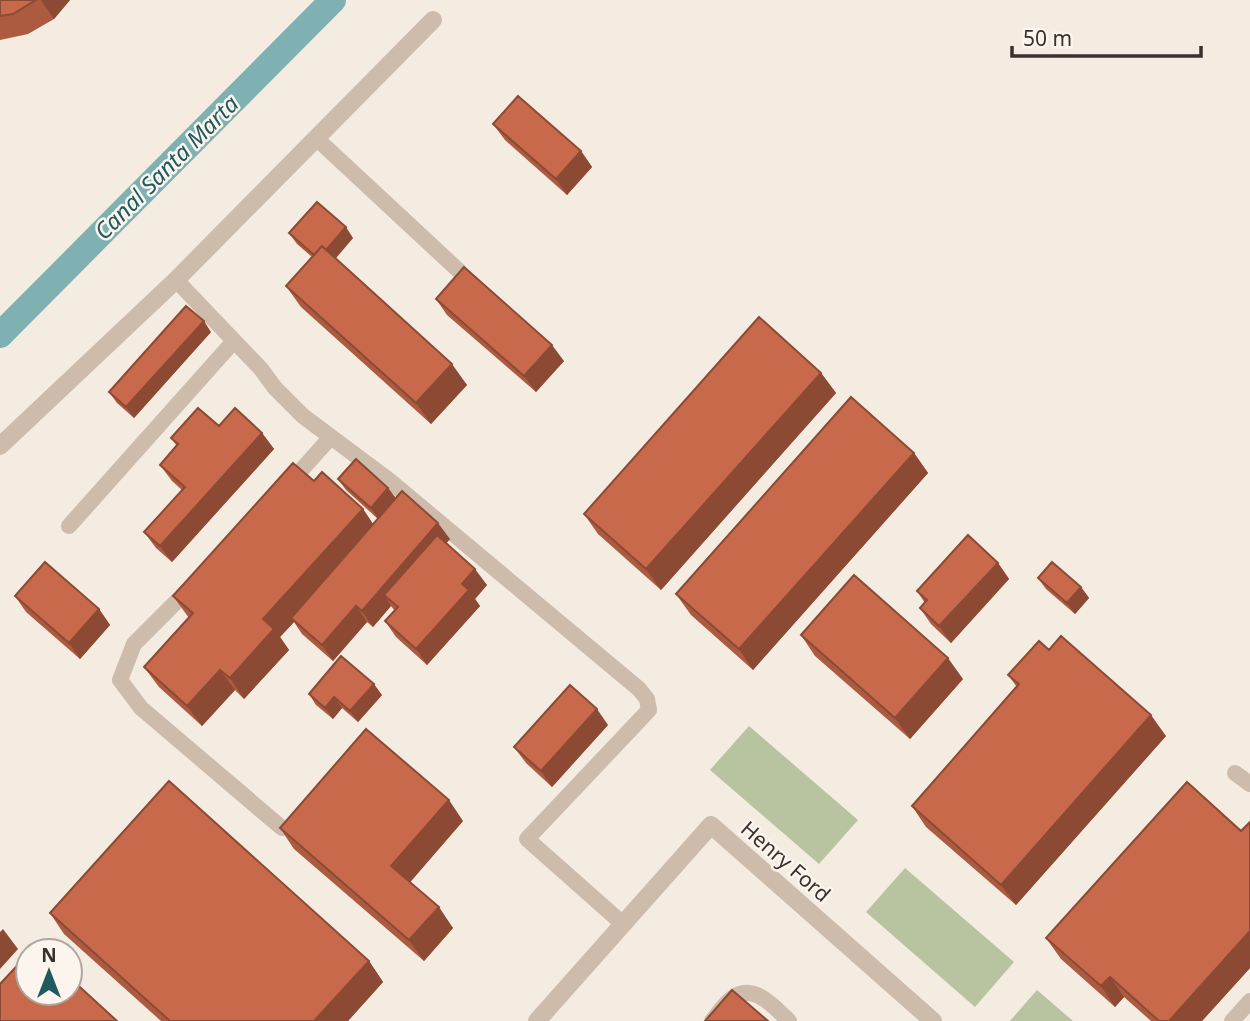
<svg xmlns="http://www.w3.org/2000/svg" width="1250" height="1021" viewBox="0 0 1250 1021" font-family="'Noto Sans',sans-serif">
<style>
.green{fill:#b8c4a0}
.lines{fill:none;stroke-linecap:round;stroke-linejoin:round}
.canal{stroke:#7fb0b2;stroke-width:26}
.lane{stroke:#cdbbac;stroke-width:16}
.street{stroke:#cdbbac;stroke-width:18}
.wall{fill:#ac5a40}
.shaded-wall{fill:#8c4a34}
.building{fill:#c8694b;stroke:#8c4a34;stroke-width:2}
.labels{text-anchor:middle;dominant-baseline:central;stroke-width:5;stroke-linejoin:round;paint-order:stroke}
.street-label{font-size:21px;fill:#3b302b;stroke:#fbf5ee}
.water-label{font-size:23px;font-style:italic;fill:#1f5a5e;stroke:#fbf5ee}
</style>
<rect width="100%" height="100%" fill="#f4ebe1"/>
<path class="green" d="M749 726 858 820 819 864 710 770Z
M905 868 1014 962 975 1007 866 912Z
M1037 990 1073 1021H1010Z"/>
<g class="lines">
<path class="canal" d="M0 335 333 0"/>
<path class="lane" d="M316 138 459 271
M176 280 261 369 275 388 303 416 390 481 639 689 647 699 649 710 527 839 623 924
M287 486 330 438
M69 526 234 341
M192 586 134 644 120 680 141 708 282 828
M1235 773 1250 784
M712 1021C718 1014 724 1004 731 999 753 981 774 1007 789 1021
M1232 1021 1250 1001"/>
<path class="street" d="M0 446 176 280 433 20
M537 1021 711 825 933 1021"/>
</g>
<path class="wall" d="M0 0H70L54 19 28 34 0 40Z
M493 124 581 151 592 167 567 195 505 140Z
M289 233 353 238 335 258 467 385 431 424 301 307 286 286 312 257 297 244Z
M436 299 564 361 536 392 447 315Z
M211 332 134 418 117 403 109 392Z
M821 373 836 393 661 590 598 534 584 514Z
M219 426 262 433 274 449 172 562 156 548 144 532 182 490 172 481 160 465 177 446 171 438Z
M914 453 928 473 753 670 691 615 676 594Z
M338 479 388 488 396 498 450 539 446 543 487 585 475 599 480 606 427 665 396 637 385 621 395 611 391 606 373 627 367 622 333 661 302 634 294 622 280 637 289 650 244 699 235 690 202 726 159 687 144 667 189 618 173 596 314 481 363 509 373 524 378 519 346 490Z
M998 563 1009 579 951 643 931 624 920 608 925 603 917 591Z
M1038 578 1081 587 1089 598 1075 614 1046 589Z
M15 596 99 609 110 625 80 659 26 612Z
M801 635 963 679 910 739 815 656Z
M1049 650 1166 736 1016 905 926 827 912 806 1017 687 1008 675Z
M309 694 382 695 358 722 342 708 333 719 316 705Z
M608 725 552 787 526 763 514 747Z
M463 821 410 882 453 928 424 961 294 849 280 828Z
M1250 822V968L1202 1021H1151L1124 997 1115 1007 1061 959 1046 938 1241 831Z
M50 913 369 961 383 982 348 1021H161L64 934Z"/>
<path class="shaded-wall" d="M41 0H70L54 19Z
M581 151 592 167 567 195 556 179Z
M346 227 353 238 326 270 318 259Z
M204 321 211 332 134 418 126 407Z
M552 345 564 361 536 392 524 376Z
M452 364 467 385 431 424 416 403Z
M821 373 836 393 661 590 646 569Z
M262 433 274 449 172 562 160 546Z
M914 453 928 473 753 670 739 649Z
M388 488 396 499 378 519 371 508Z
M363 509 377 530 291 618 294 622 280 637 289 650 244 699 230 678 263 619Z
M438 523 450 539 393 603 384 595 391 606 373 627 362 611Z
M998 563 1009 579 951 643 939 626Z
M475 569 487 585 475 599 480 606 427 665 416 649 462 584Z
M1081 587 1089 598 1075 614 1067 603Z
M356 606 367 622 333 661 322 645Z
M99 609 110 625 80 659 69 643Z
M948 658 963 679 910 739 895 718Z
M220 670 235 690 202 726 187 706Z
M374 684 382 695 358 722 350 711Z
M334 697 342 708 333 719 325 708Z
M597 709 608 725 552 787 541 771Z
M1151 715 1166 736 1016 905 1001 885Z
M449 800 463 821 406 887 391 866Z
M439 907 453 928 424 961 409 940Z
M3 929 18 949 0 969V932Z
M1250 931V968L1202 1021H1169Z
M369 961 383 982 348 1021H314Z
M1110 977 1124 997 1115 1007 1101 986Z"/>
<path class="building" d="M0 0H36L13 14 0 16Z
M518 96 581 151 556 179 493 124Z
M317 202 346 227 326 250 322 246 314 255 289 233Z
M322 246 452 364 416 403 286 286Z
M464 267 552 345 524 376 436 299Z
M186 306 204 321 126 407 109 392Z
M759 317 821 373 646 569 584 514Z
M851 397 914 453 739 649 676 594Z
M198 408 219 426 235 408 262 433 160 546 144 532 185 487 160 465 178 444 171 438Z
M356 459 388 488 371 508 338 479Z
M293 463 314 481 322 472 363 509 263 619 274 629 230 678 220 670 187 706 144 667 193 613 173 596Z
M402 491 438 523 362 611 356 606 322 645 291 618Z
M437 535 475 569 462 584 469 590 416 649 385 621 398 607 384 595Z
M968 535 998 563 939 626 920 608 927 600 917 591Z
M45 562 99 609 69 643 15 596Z
M1052 562 1081 587 1067 603 1038 578Z
M854 575 948 658 895 718 801 635Z
M1061 636 1151 715 1001 885 912 806 1019 684 1008 675 1039 641 1049 650Z
M341 656 374 684 350 711 334 697 325 708 309 694Z
M570 685 597 709 541 771 514 747Z
M366 729 449 800 391 866 439 907 409 940 280 828Z
M169 781 369 961 314 1021H170L50 913Z
M1187 782 1241 831 1250 822V931L1169 1021H1159L1110 977 1101 986 1046 938Z
M36 946 41 951H31Z
M28 954V993H70V978L117 1021H0V984Z
M732 990 768 1021H705Z"/>
<g class="labels">
<g class="street-label">
<text transform="translate(786 861) rotate(41)">Henry Ford</text>
</g>
<g class="water-label">
<text transform="translate(166 167) rotate(-45)">Canal Santa Marta</text>
</g>
</g>
<g transform="translate(49 972)"><circle r="33" fill="#fbf5ee" stroke="#aea6a0" stroke-width="2"/>
<path d="M0-5L12 26L0 18L-12 26Z" fill="#1f5a5e"/>
<text y="-10" font-size="19" font-weight="bold" text-anchor="middle" fill="#3b302b">N</text>
</g>
<path d="M1012 46v10h189v-10" fill="none" stroke="#3b302b" stroke-width="3.5"/>
<text x="1023" y="46" font-size="21" fill="#3b302b" stroke="#fbf5ee" stroke-width="5" paint-order="stroke">50 m</text>
</svg>
